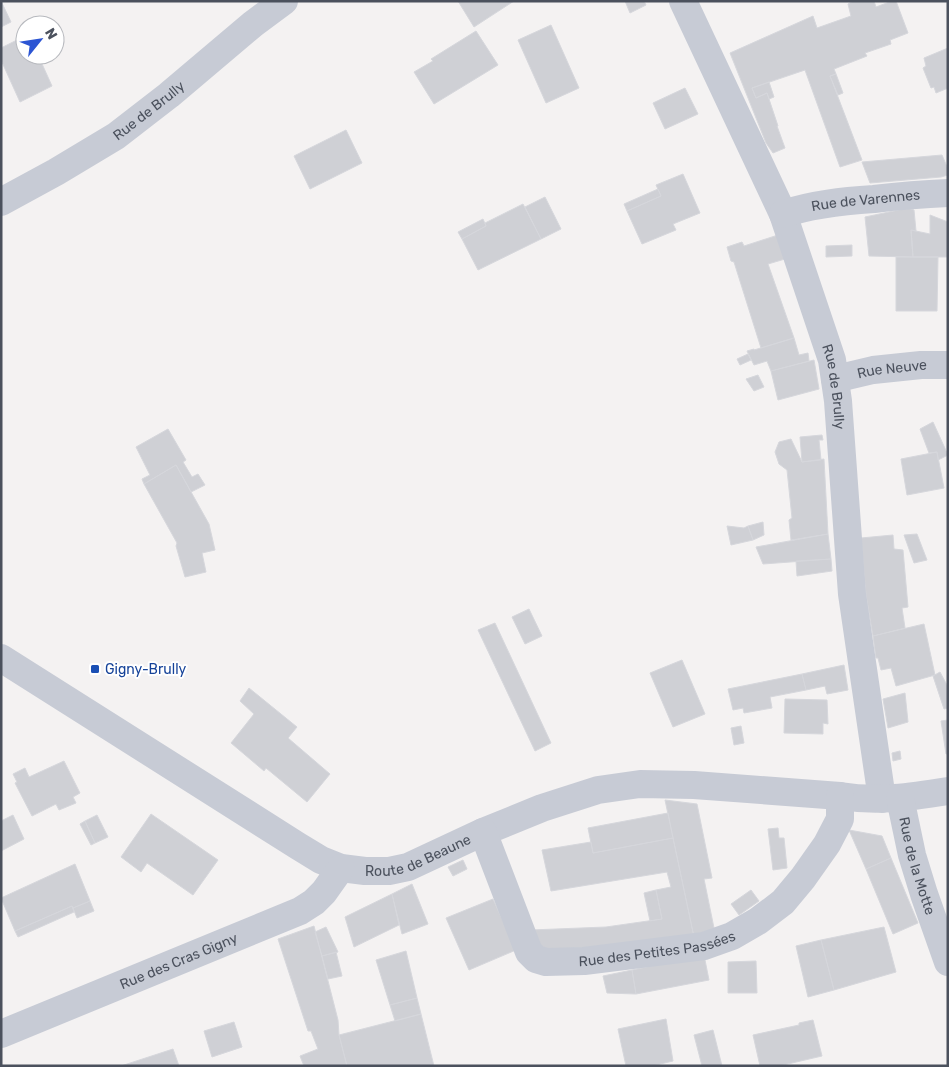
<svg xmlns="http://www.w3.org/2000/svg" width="949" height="1067" viewBox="0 0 949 1067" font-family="Rubik,sans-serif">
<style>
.building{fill:#cfd0d5;stroke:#d6d7dc}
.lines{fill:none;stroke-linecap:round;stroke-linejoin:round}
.street{stroke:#c7cbd5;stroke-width:28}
.transit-dot{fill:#1a4fb4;stroke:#fff;stroke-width:2}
.labels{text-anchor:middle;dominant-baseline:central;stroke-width:4;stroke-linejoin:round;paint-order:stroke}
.street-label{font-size:14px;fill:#4b515d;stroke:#fff}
.transit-label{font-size:14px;fill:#164399;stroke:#fff;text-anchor:start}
</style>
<rect width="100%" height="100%" fill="#f4f2f2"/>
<path class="building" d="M1 1 11 22 1 27Z
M458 1H514L474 27Z
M625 1H644L646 5 630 13Z
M853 1H874L876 7 892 1H896L908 33 890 40 891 44 865 53 867 56 834 69 836 74 830 76 862 160 840 167 805 70 752 88 756 98 767 93 778 126H777L785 148 773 153 766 143 730 53 813 16 817 28 851 16 848 4Z
M551 25 579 88 546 103 518 40Z
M476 31 498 65 434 104 414 72 433 61 431 59Z
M25 36V55H38L52 86 20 102 1 60V48Z
M948 48V88L936 93 934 87 931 88 923 68 926 66 924 58Z
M836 74 843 93 838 95 830 76Z
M769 82 774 97 769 99 767 93 756 98 752 88Z
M685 88 698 114 665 129 653 103Z
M346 130 362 163 310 189 294 156Z
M942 155 948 169V175L941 177 870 183 862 162Z
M683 174 700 213 673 224 676 230 642 244 627 211 661 196 656 185Z
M658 189 661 196 627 211 624 204Z
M545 197 561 229 541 239 525 207Z
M523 204 541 239 478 270 462 239 486 226 485 223Z
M908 208 914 210 916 231 911 230 913 257 869 256 865 217Z
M930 215 948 222V257H913L911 230 930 234Z
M483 219 486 226 462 239 458 232Z
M778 235 785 259 768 264 794 338 761 348 734 262 731 261 727 247 742 242 744 246Z
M852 245V256L826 257V246Z
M896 257H938L937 311H896Z
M794 338 799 355 808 353 809 361 771 371 767 361 754 365 747 351 754 349V350Z
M748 354 751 360 740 365 737 359Z
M814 360 819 389 778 400 771 371Z
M758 375 764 387 754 391 746 379Z
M933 422 948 455 938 460 937 452 929 453 920 429Z
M168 429 186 460 183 462 192 477 198 474 205 485 191 492 176 465 144 484 142 479 150 475 136 447Z
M822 435 823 440H819L821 460 802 462 800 437Z
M791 439 802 462 824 459 828 534 791 540 789 520 792 518 787 470 779 464 775 452 779 442Z
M937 452 944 488 907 495 901 459Z
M176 465 209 524 215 550 202 553 206 572 185 577 176 546 177 543 144 484Z
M763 522 764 535 753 540 748 526Z
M727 526 744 528 748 526 753 540 731 545Z
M828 534 831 559 763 564 756 547Z
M917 534 927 560 914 563 904 535Z
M893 535 894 549 903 550 908 607 902 608 905 628 873 636 866 595 861 538Z
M831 559 832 571 797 576 796 561Z
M529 609 542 636 525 644 512 617Z
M495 623 551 743 535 751 478 630Z
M924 624 935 675 896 686 891 668 881 670 878 658H876L873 636Z
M682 660 705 714 673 727 650 673Z
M844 665 848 690 827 694 825 686 806 690 802 674Z
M940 672 948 687V708L944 709 933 676Z
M802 674 806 690 770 697 772 708 744 713 743 708 733 710 728 689Z
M249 688 297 727 288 738 330 774 307 802 266 768 264 771 231 743 254 714 240 701Z
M905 693 908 722 888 728 883 699Z
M785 699 827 700 828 724 823 723V734L784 733Z
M948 720V754H946L941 721Z
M741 726 744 743 734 745 731 728Z
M900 751 901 759 893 761 892 753Z
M64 761 80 793 73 797 76 803 59 810 56 804 32 816 15 783 17 782 13 774 25 768 29 777Z
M665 800 697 804 712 878 704 879 714 928 694 937Z
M668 813 673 838 593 853 588 828Z
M151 814 218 860 193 895 147 863 141 872 121 857Z
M13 815 24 839 1 851V821Z
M97 815 108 837 95 843 85 821Z
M85 821 95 843 91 845 80 824Z
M778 828 779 838H784L787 868 773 870 768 829Z
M849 830 882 836 891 858 866 869Z
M673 838 694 937 596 949 540 950 531 930 606 927 662 919 656 890 671 887 667 872 551 891 542 850 591 842 593 853Z
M891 858 918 923 893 934 866 869Z
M463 860 467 869 453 876 448 867Z
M75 864 90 901 73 908 72 906 15 931 1 898Z
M412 884 428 924 402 934 392 894Z
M656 890 662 919 650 921 644 893Z
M751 890 759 901 739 915 731 904Z
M392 894 399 925 354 947 345 917Z
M493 899 516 950 469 970 446 918Z
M90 901 94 911 77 918 73 908Z
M72 906 74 912 18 937 15 931Z
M314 926 338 1020 339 1035 347 1066H304L300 1056 318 1049 311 1031H308L278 939Z
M326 927 338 952 322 956 315 932Z
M884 927 896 972 834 990 821 940Z
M821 940 834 990 808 997 796 946Z
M406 951 417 998 390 1005 376 960Z
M336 952 342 976 328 979 322 956Z
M704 955 709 980 636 994 632 970Z
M756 961 757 993H728V962Z
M632 970 636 994 607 993 603 976Z
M417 998 421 1014 395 1021 390 1005Z
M421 1014 434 1066H347L339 1035Z
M666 1019 673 1061 652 1066H626L618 1029Z
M813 1020 822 1056 779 1066H760L753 1035 799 1025V1023Z
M234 1022 242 1047 212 1057 204 1031Z
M713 1030 722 1066H702L694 1035Z
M173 1049 179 1066H121Z"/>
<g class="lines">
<g class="street">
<path id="s1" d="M683 1 783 214 832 360 838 401 852 594 882 799"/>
<path id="s2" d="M1 202 56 172 116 136 169 95 253 24 284 1"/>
<path id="s3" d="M783 214C812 204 844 201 874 199 899 196 923 194 948 193"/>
<path id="s4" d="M835 379 873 370 921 365H948"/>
<path id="s5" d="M1 658 298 846 321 860 341 868 365 871H389L408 867 483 832 542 808 598 790 640 784 694 785 840 796C878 802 911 797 948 791"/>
<path id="s6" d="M900 798 912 855 924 894 948 962"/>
<path id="s7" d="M483 832 529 952 536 959 546 962 584 961 704 946 732 936 758 921 783 902 803 878 827 844 840 819V796"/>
<path id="s8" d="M1 1034 300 911 314 902 324 892 341 868"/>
</g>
</g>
<rect class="transit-dot" x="90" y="664" width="10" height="10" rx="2.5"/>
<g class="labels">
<g class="street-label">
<text stroke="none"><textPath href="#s2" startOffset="174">Rue de Brully</textPath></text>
<text stroke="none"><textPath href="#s3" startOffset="84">Rue de Varennes</textPath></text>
<text stroke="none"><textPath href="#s4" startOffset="58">Rue Neuve</textPath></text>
<text stroke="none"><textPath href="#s1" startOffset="416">Rue de Brully</textPath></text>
<text stroke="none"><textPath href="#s5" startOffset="480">Route de Beaune</textPath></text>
<text stroke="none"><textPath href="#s6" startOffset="70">Rue de la Motte</textPath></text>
<text stroke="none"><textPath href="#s7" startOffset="261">Rue des Petites Passées</textPath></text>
<text stroke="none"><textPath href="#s8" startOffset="192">Rue des Cras Gigny</textPath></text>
</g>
<g class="transit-label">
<text x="105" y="669">Gigny-Brully</text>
</g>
</g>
<rect width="949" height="1067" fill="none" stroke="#4b515d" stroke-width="5"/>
<g transform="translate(40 40) rotate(60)"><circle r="24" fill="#ffffff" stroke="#b7b9be"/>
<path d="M0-4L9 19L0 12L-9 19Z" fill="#2c55d3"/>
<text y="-8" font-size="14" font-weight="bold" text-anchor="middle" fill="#4b515d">N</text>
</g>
</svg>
